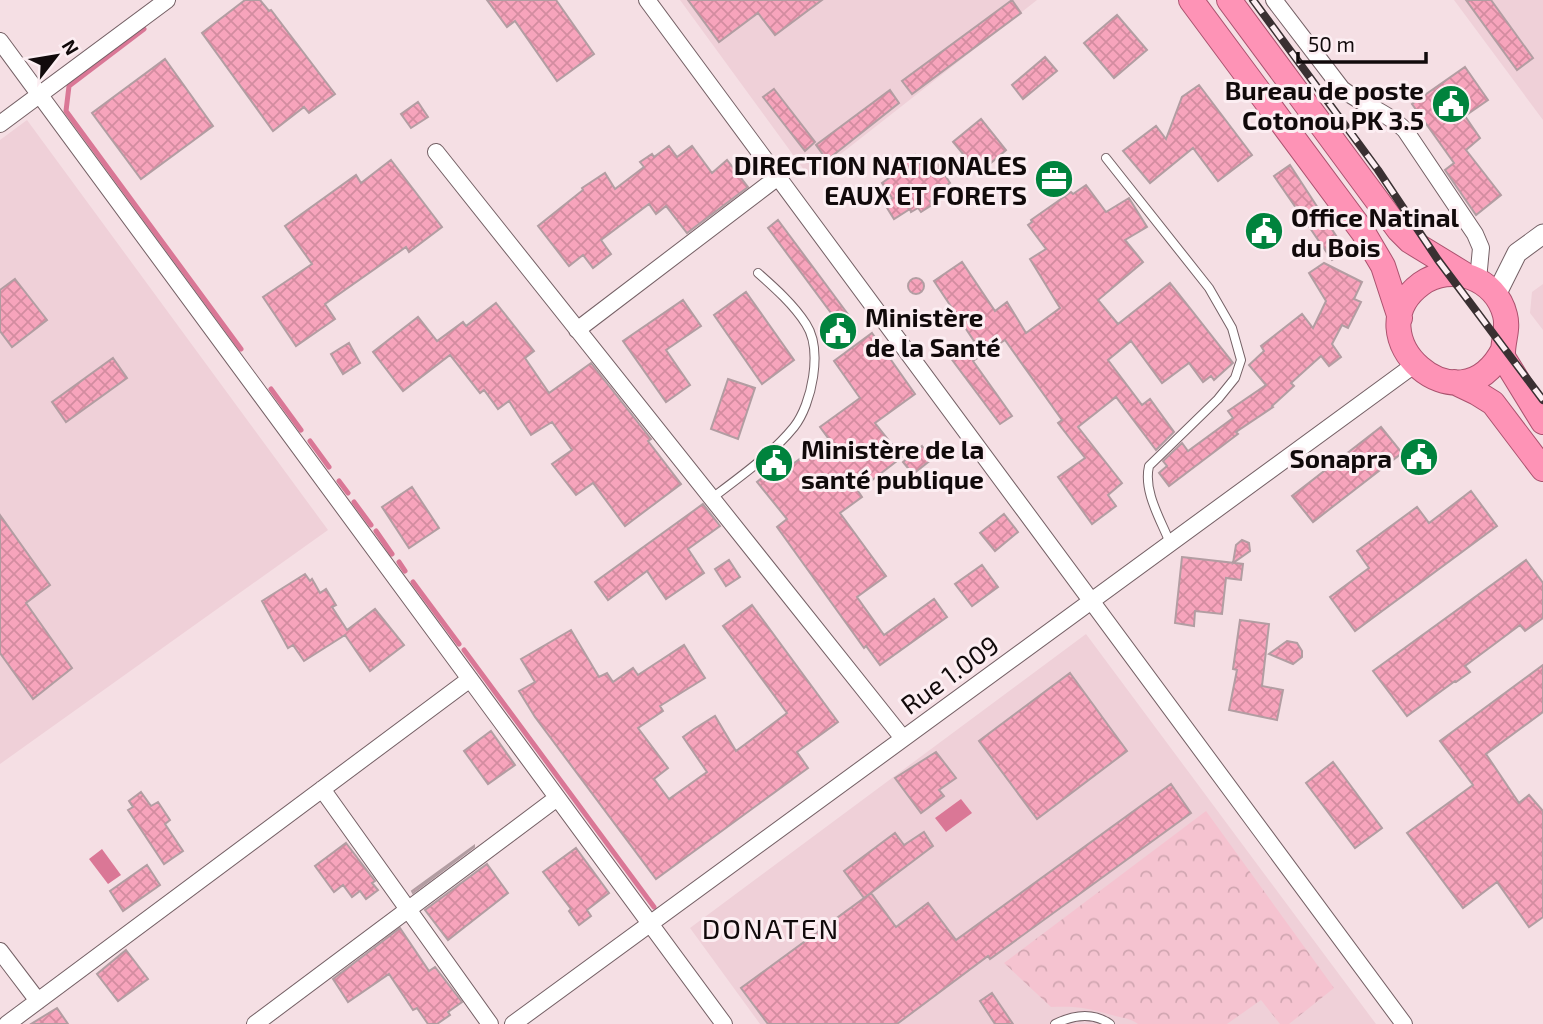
<svg xmlns="http://www.w3.org/2000/svg" width="1543" height="1024" viewBox="0 0 1543 1024" font-family="'Exo 2',sans-serif">
<style>
.built{fill:#efd0d8}
.forest{fill:url(#forest-crowns)}
.water{fill:#da7796}
.lines{fill:none;stroke-linecap:round;stroke-linejoin:round}
.stream{stroke:#da7796;stroke-width:5}
.building{fill:url(#building-cross-hatch);stroke:#b29da2;stroke-width:2}
.service-casing{stroke:#746065;stroke-width:10}
.minor-casing{stroke:#746065;stroke-width:18}
.tertiary-casing{stroke:#746065;stroke-width:21}
.trunk-casing{stroke:#aa526e;stroke-width:26}
.service{stroke:#fff;stroke-width:8}
.minor{stroke:#fff;stroke-width:16}
.tertiary{stroke:#fff;stroke-width:19}
.trunk{stroke:#fe93b6;stroke-width:24}
.rail-casing{stroke:#3a3032;stroke-width:8}
.rail{stroke:#fceef2;stroke-width:5;stroke-dasharray:16;stroke-linecap:butt}
.labels{text-anchor:middle;dominant-baseline:central;stroke-width:6;stroke-linejoin:round;paint-order:stroke}
.poi-label{font-size:26px;font-weight:bold;fill:#110a0b;stroke:#fceef2;text-anchor:end}
.street-label{font-size:26px;fill:#110a0b;stroke:#fceef2}
.neighbourhood-label{font-size:28px;letter-spacing:2px;fill:#110a0b;stroke:#fceef2}
</style>
<defs>
<pattern id="forest-crowns" width="20" height="18" patternUnits="userSpaceOnUse" patternTransform="scale(1.75)"><rect width="20" height="18" fill="#f5c3d0"/><path d="M2 6a3 3 0 1 1 6 0M12 15a3 3 0 1 1 6 0" fill="none" stroke="#d1a6b1"/></pattern>
<pattern id="building-cross-hatch" width="8" height="8" patternUnits="userSpaceOnUse" patternTransform="scale(1.75)"><rect width="8" height="8" fill="#f7a4bc"/><path d="M0 0l8 8M0 8l8-8" fill="none" stroke="#d38ca0"/></pattern>
</defs>
<rect width="100%" height="100%" fill="#f5dfe4"/>
<path class="built" d="M680 0H1037L810 178Z
M1454 0H1543V120Z
M27 120 328 530 0 764V140Z
M1543 284V330L1530 313 1532 292Z
M1086 634 1376 1024H760L690 928Z"/>
<path class="forest" d="M1206 811 1334 988 1289 1024H1280L1261 1000 1227 1024H1138C1130 1018 1122 1018 1112 1015 1087 1008 1078 1006 1051 1007L1004 963Z"/>
<path class="water" d="M961 799 972 813 946 832 935 818Z
M102 849 121 875 108 884 89 859Z"/>
<g class="lines">
<path class="stream" d="M144 29 69 86 66 111 241 349
M271 389 301 430
M310 441 329 467
M339 481 348 493
M354 502 371 525
M376 531 392 554
M399 562 405 571
M413 582 459 644
M464 650 654 907"/>
</g>
<path class="building" d="M245 0H260L269 11 271 10 335 94 309 113 304 107 273 131 202 33Z
M487 0H556L594 54 557 81 515 21 507 27Z
M688 0H822L775 35 758 13 719 42Z
M1012 0 1021 13 912 94 902 81Z
M1466 0H1491L1533 58 1517 70Z
M1117 15 1147 50 1114 78 1084 43Z
M1045 57 1057 71 1023 99 1012 85Z
M165 59 213 126 141 179 92 113Z
M1465 67 1488 100 1465 116 1480 138 1466 150 1501 195 1476 215 1445 170 1454 163 1412 104Z
M1199 85 1252 155 1218 181 1193 148 1150 183 1123 151 1156 126 1166 139 1182 97Z
M774 89 815 142 805 151 763 97Z
M890 90 899 103 827 160 816 145Z
M418 102 428 117 411 128 401 114Z
M981 119 1006 150 979 173 953 142Z
M669 146 677 157 692 146 712 173 727 160 748 187 687 233 666 206 656 214 649 204 601 240 611 254 593 268 583 255 569 266 538 226 583 190 582 188 605 173 615 189 644 167 640 162 652 154 654 157Z
M915 155 921 165 933 157 950 183 936 191 939 195 930 201 932 205 921 212 918 208 911 212 910 209 894 219 884 203 892 198 882 183 893 175 891 171Z
M391 160 442 227 409 252 406 247 325 304 335 319 296 346 263 297 312 264 285 226 356 175 361 183Z
M1290 165 1346 251 1332 260 1274 176Z
M1086 185 1106 212 1129 198 1147 227 1125 240 1143 262 1098 300 1118 324 1170 283 1233 363 1214 380 1211 376 1203 382 1189 363 1162 383 1131 341 1108 360 1142 405 1150 399 1174 432 1156 450 1116 397 1078 427 1122 483 1108 495 1116 506 1092 524 1058 477 1085 458 1058 423 1062 420 1005 340 973 361 1012 416 1000 424 950 357 974 341 934 281 962 262 995 311 1007 302 1026 333 1060 308 1030 259 1046 249 1028 225 1032 222 1031 220 1071 192 1073 194Z
M778 220 850 317 840 325 768 228Z
M1324 263 1362 282 1354 299 1361 302 1348 328 1342 325 1332 344 1341 357 1329 366 1321 356 1291 383 1294 386 1272 406 1273 407 1236 432 1238 434 1169 486 1159 473 1167 466 1163 461 1182 443 1188 451 1233 418 1228 411 1266 385 1249 365 1264 351 1261 346 1302 314 1313 328 1326 301 1309 273Z
M908 286a8 8 0 1 1 16 0a8 8 0 1 1-16 0Z
M15 279 47 320 12 347 0 331V290Z
M746 292 794 360 762 384 714 315Z
M683 300 701 326 666 350 690 385 666 402 623 341Z
M496 303 534 351 525 358 549 393 591 363 651 439 648 441 681 484 625 526 593 483 576 495 552 464 572 450 552 422 531 435 509 401 498 409 484 390 480 393 450 355 403 391 373 352 418 317 437 341 463 322 466 326Z
M872 333 915 394 875 423 902 457 858 491 862 497 840 513 886 576 857 597 884 635 934 599 947 617 880 665 866 646 864 648 777 527 787 519 757 482 777 466 782 472 828 438 820 427 860 398 834 361Z
M349 343 360 363 343 374 331 354Z
M113 358 127 378 66 422 52 402Z
M728 379 755 388 738 439 711 429Z
M1381 427 1402 453 1313 522 1292 496Z
M922 446 932 459 913 474 903 462Z
M412 487 439 528 409 548 382 507Z
M1471 491 1497 526 1355 631 1330 597 1369 568 1357 551 1417 507 1429 523Z
M703 504 720 526 688 549 704 573 666 599 647 571 608 600 595 582Z
M1004 514 1018 532 995 551 980 533Z
M0 515 50 585 26 603 72 668 33 699 0 653Z
M1242 540 1249 543 1250 551 1233 563 1236 545Z
M1182 557 1243 564 1241 580 1226 578 1222 614 1195 611 1194 626 1175 623Z
M729 560 740 577 726 586 715 569Z
M1526 560 1543 583V618L1525 631 1520 625 1465 666 1470 672 1456 682 1455 681 1407 716 1373 671Z
M982 565 998 587 972 606 955 584Z
M305 574 310 581 312 579 320 593 326 589 336 605 332 607 347 630 375 609 404 645 370 671 345 635 304 661 293 645 288 648 262 601Z
M752 605 838 722 797 752 808 768 656 879 535 717 519 691 535 682 521 659 571 630 599 677 607 673 613 682 633 668 638 675 684 645 705 678 660 706 663 711 638 728 668 768 654 779 669 799 707 772 683 737 694 729 715 716 736 751 787 713 723 626Z
M1240 620 1269 624 1262 686 1283 690 1277 720 1229 710 1237 670 1233 669Z
M1287 641 1297 643 1302 651V657L1293 664 1269 654Z
M1543 665V712L1486 754 1519 803 1529 795 1543 811V917L1529 927 1497 882 1463 908 1407 833 1473 785 1440 741Z
M1070 673 1127 751 1037 819 979 741Z
M491 731 515 765 488 784 464 751Z
M936 752 956 778 939 790 944 796 921 813 895 778Z
M1333 762 1382 828 1355 848 1306 783Z
M1171 784 1191 813 990 959 988 956 897 1024H768L741 988 871 893 896 927 928 903 956 940Z
M141 792 151 806 158 802 170 820 165 824 183 851 164 864 128 810 133 807 129 801Z
M924 832 933 846 864 898 844 871 895 833 904 845Z
M346 843 375 881 372 883 378 890 366 899 360 891 352 897 343 885 334 892 315 866Z
M474 846V847L413 893 412 891Z
M576 848 609 893 587 910 591 916 579 925 569 911 571 909 543 872Z
M487 864 508 893 448 940 425 910Z
M147 865 160 885 123 911 110 891Z
M400 928 429 971 435 967 462 1002 448 1012 450 1015 437 1024H428L417 1008 413 1010 389 974 348 1002 333 979Z
M126 950 148 979 118 1001 97 974Z
M992 993 1013 1024H995L980 1001Z
M57 1008 68 1024H31Z"/>
<g class="lines">
<g class="service-casing">
<path id="service" d="M1106 158 1209 288 1232 328 1241 360 1235 378 1218 399 1149 466C1143 492 1161 520 1170 543
M712 498C740 477 772 454 794 427 812 404 823 350 806 324 794 305 775 288 758 273
M1055 1024C1073 1015 1093 1012 1110 1024"/>
</g>
<g class="minor-casing">
<path id="minor" d="M647 0 1404 1024
M1274 0 1342 89C1363 105 1387 112 1405 130L1475 234 1481 248 1478 280
M0 41 724 1024
M0 124 167 0
M436 152 902 737
M577 330 778 177
M322 789 490 1024
M0 951 38 1001
M7 1024 470 679
M255 1024 557 798
M513 1024 1414 365"/>
</g>
<g class="tertiary-casing">
<path id="tertiary" d="M1496 295 1517 253 1543 234"/>
</g>
<g class="trunk-casing">
<path id="trunk" d="M1191 0 1363 232 1383 266 1400 318
M1229 0 1399 230 1410 241 1464 274
M1503 350C1459 434 1352 335 1421 284 1451 262 1496 278 1505 315 1509 330 1502 342 1503 357L1543 422
M1454 382 1477 393 1493 403 1543 469"/>
</g>
<use href="#service" class="service"/>
<use href="#minor" class="minor"/>
<use href="#tertiary" class="tertiary"/>
<use href="#trunk" class="trunk"/>
<g class="rail-casing">
<path id="rail" d="M1253 0 1378 170 1438 260 1543 400"/>
</g>
<use href="#rail" class="rail"/>
</g>
<defs>
<g id="civic-disc" transform="scale(2.0125)"><circle r="9.5" fill="#00833d" stroke="#fceef2"/><path d="M-.6-6.5H3V-4.5H.6V-3L4-1V1h2V6H-6V1h2V-1L-.6-3ZM-1.2 2.5V6h2.4V2.5Z" fill="#fff"/></g>
<g id="office-disc" transform="scale(2.0125)"><circle r="9.5" fill="#00833d" stroke="#fceef2"/><path d="M-6-3h4V-5.5h4V-3h4V5H-6ZM-1-4.5V-3h2v-1.5ZM-6 0V1H6V0Z" fill="#fff"/></g>
</defs>
<g fill-rule="evenodd">
<use href="#civic-disc" x="1451" y="104"/>
<use href="#office-disc" x="1054" y="179"/>
<use href="#civic-disc" x="1264" y="231"/>
<use href="#civic-disc" x="838" y="331"/>
<use href="#civic-disc" x="1419" y="457"/>
<use href="#civic-disc" x="774" y="463"/>
</g>
<g class="labels">
<g class="poi-label">
<text x="1424" y="89">Bureau de poste<tspan x="1424" dy="30">Cotonou PK 3.5</tspan></text>
<text x="1027" y="164">DIRECTION NATIONALES<tspan x="1027" dy="30">EAUX ET FORETS</tspan></text>
<text x="1291" y="216" text-anchor="start">Office Natinal<tspan x="1291" dy="30">du Bois</tspan></text>
<text x="865" y="316" text-anchor="start">Ministère<tspan x="865" dy="30">de la Santé</tspan></text>
<text x="801" y="448" text-anchor="start">Ministère de la<tspan x="801" dy="30">santé publique</tspan></text>
<text x="1392" y="457">Sonapra</text>
</g>
<g class="street-label">
<text transform="translate(949 674) rotate(-36)">Rue 1.009</text>
</g>
<g class="neighbourhood-label">
<text x="771" y="928">DONATEN</text>
</g>
</g>
<g transform="translate(56 56) rotate(59)" stroke="#fceef2" stroke-width="5" paint-order="stroke">
<path d="M0-5L12 26L0 18L-12 26Z" fill="#110a0b"/>
<text y="-10" font-size="19" font-weight="bold" text-anchor="middle" fill="#110a0b">N</text>
</g>
<path d="M1298 52v10h128v-10" fill="none" stroke="#110a0b" stroke-width="3.5"/>
<text x="1308" y="52" font-size="21" fill="#110a0b" stroke="#fceef2" stroke-width="5" paint-order="stroke">50 m</text>
</svg>
